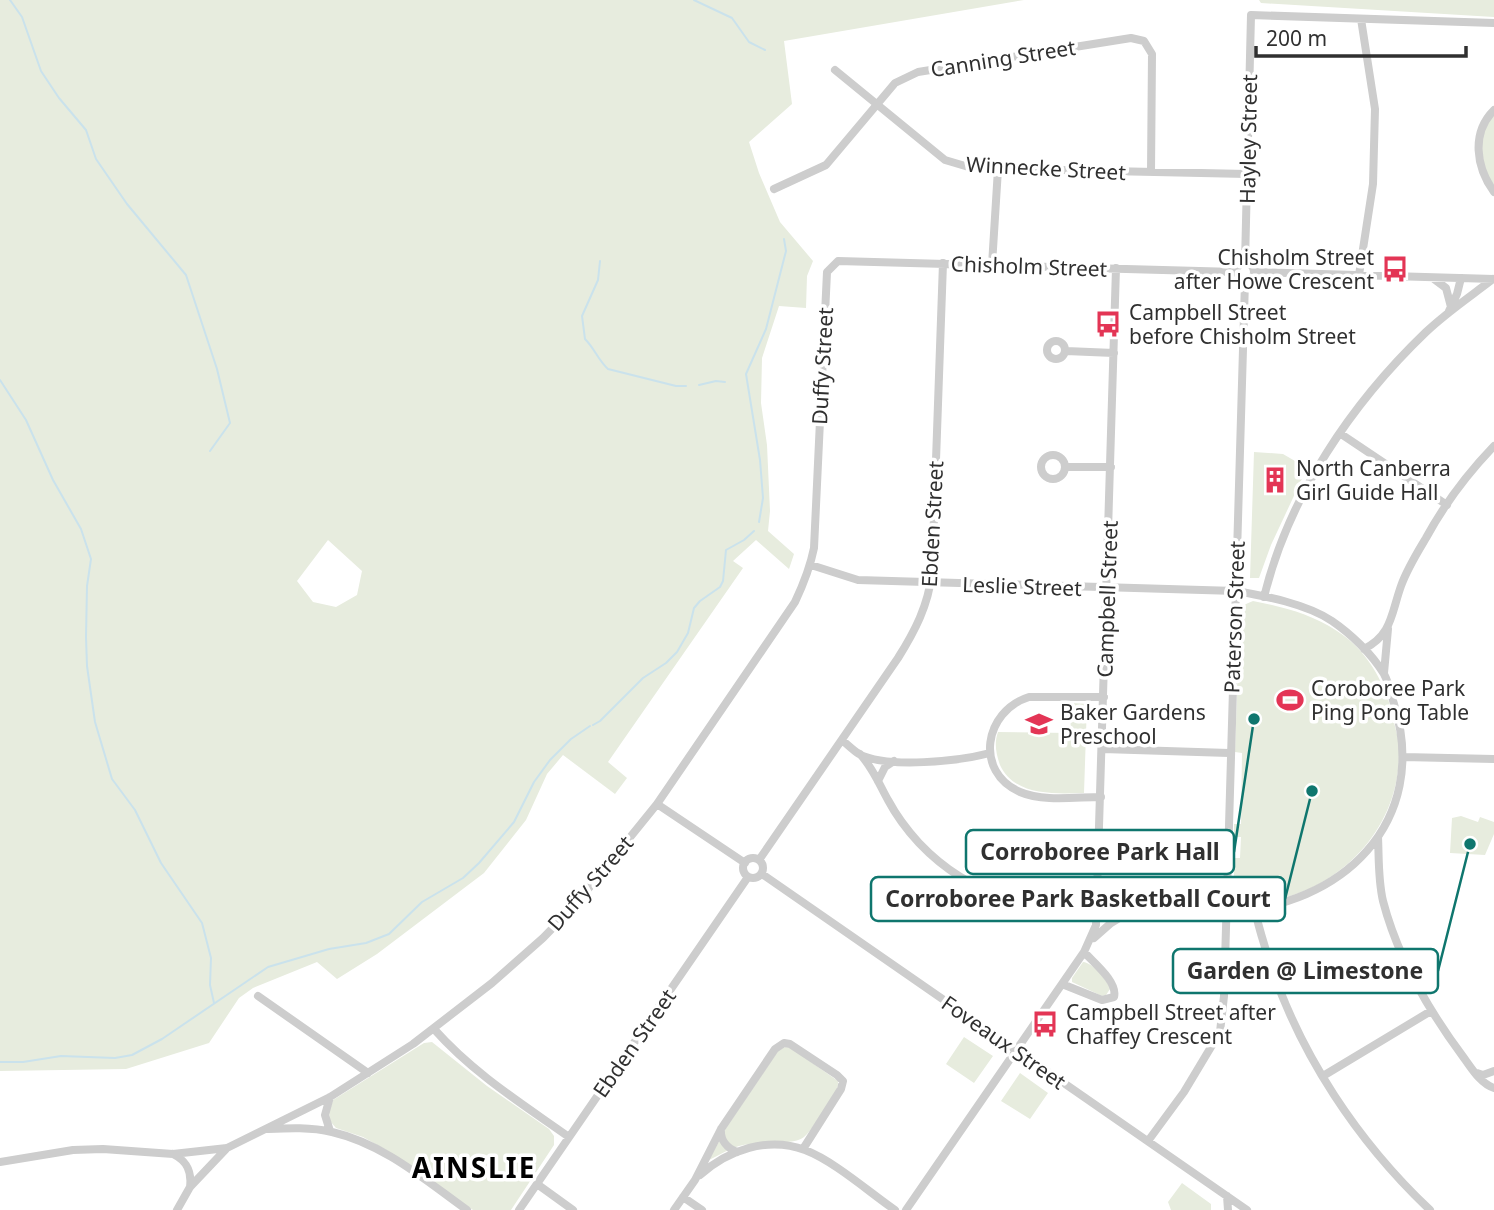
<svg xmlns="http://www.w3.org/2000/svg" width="1494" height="1210" viewBox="0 0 1494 1210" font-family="'Noto Sans',sans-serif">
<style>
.green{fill:#e7ecde;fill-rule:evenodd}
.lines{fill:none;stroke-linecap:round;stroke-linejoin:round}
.stream{stroke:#cae2ec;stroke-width:2}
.street{stroke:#cdcdcd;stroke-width:8}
.labels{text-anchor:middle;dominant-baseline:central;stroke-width:7;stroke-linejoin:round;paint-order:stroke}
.street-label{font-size:21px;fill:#303030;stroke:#fff}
.poi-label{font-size:21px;fill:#303030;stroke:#fff;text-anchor:start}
.district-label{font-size:28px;font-weight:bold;letter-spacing:2px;fill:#000;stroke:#fff}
.leader{fill:none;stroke:#0f766e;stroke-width:2.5}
.callout-dot{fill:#0f766e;stroke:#fff;stroke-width:2.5}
.callout{fill:#fff;stroke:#0f766e;stroke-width:2.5}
.callout-label{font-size:23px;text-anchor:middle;font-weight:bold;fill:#303030}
</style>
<rect width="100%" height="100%" fill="#fff"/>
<path class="green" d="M0 0H1024L784 41 792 104 749 142 759 173 780 222 813 261 807 276 806 308 779 306 762 358 761 403 767 445 770 511 768 531 794 554 789 569 756 540 733 561 743 568 608 762 627 778 615 794 563 755 547 774 526 820 484 873 377 954 337 979 317 962 253 988 239 998 209 1043 126 1069 0 1071ZM328 540 362 571 357 595 336 607 313 602 297 581Z
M1259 0H1494V17L1261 3Z
M1494 113V187C1475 161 1477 139 1494 113Z
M1254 452 1283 454 1307 468 1271 545 1259 578H1250Z
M1253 601C1283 607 1311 614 1337 631 1365 648 1385 682 1392 713 1394 725 1399 738 1399 749 1401 824 1346 885 1275 900 1265 902 1254 905 1244 905L1234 895V858H1240L1241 837H1234V824H1241L1242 753 1235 752 1240 609 1246 604Z
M1072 703 1087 704 1084 793C1054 794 1014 796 1000 765 996 754 994 743 998 732L1070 733Z
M1461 816 1478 822 1480 817 1494 822V834L1485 855 1450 853 1452 818Z
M1083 962C1093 963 1107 979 1110 989L1106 995 1102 996 1072 982V978Z
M964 1037 993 1056 974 1083 946 1064Z
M432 1042 487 1086 549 1129 554 1136V1145L511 1210H473L388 1151 363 1137 336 1128 330 1121 329 1112 333 1100 424 1043Z
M785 1047 791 1048 838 1081C839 1090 830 1102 824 1110 818 1118 812 1130 804 1137 793 1146 757 1141 739 1146 729 1149 719 1155 709 1160L726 1128 778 1051Z
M1020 1073 1048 1093 1030 1119 1001 1101Z
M1182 1183 1211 1204V1210H1171L1168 1202Z"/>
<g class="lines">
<path class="stream" d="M10 0 22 17 41 71 59 98 86 130 96 159 127 204 186 275 217 369 230 423 210 451
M694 0 732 18 749 42 765 50
M600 261 598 280 582 316 585 339C595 349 598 360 608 369L676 386H686
M0 380 26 420 53 480 81 529 91 559 87 586 86 637 87 666 95 722 112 779 135 810 161 863 202 923 211 958 210 985 214 1003
M699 385 716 381 725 382
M759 522 763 498 760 460 746 374 766 329 786 251 784 239
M593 725 600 721 643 678 666 663 677 652 688 633 694 608 700 601 720 587 723 581 726 550 744 540 754 531
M0 1062H23L61 1056 115 1058 132 1055 162 1039 268 967 329 949 366 943 389 934 422 902 463 878 479 863 514 822 534 782 550 760 571 739 590 726"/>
<path class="street" d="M835 70 945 160 972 168 1247 174
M1494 110C1471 133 1476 167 1494 192
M774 189 826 165 895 83 918 72 1131 38 1144 41 1152 54 1151 172
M1245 263 1251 15 1494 23
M1236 272a9 9 0 1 1 18 0a9 9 0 1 1-18 0Z
M992 265 998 169
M1254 272 1494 279
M1359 275 1373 184 1375 109 1361 19
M1434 279 1446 288 1451 307
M1449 311 1457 294 1461 278
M1047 350a9 9 0 1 1 18 0a9 9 0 1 1-18 0Z
M1066 351 1114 353
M1341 434 1447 505
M1041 467a12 12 0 1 1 24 0a12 12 0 1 1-24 0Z
M1065 467H1111
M811 565 858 580 1236 591C1265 596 1307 604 1332 621 1351 634 1372 654 1384 674 1389 683 1391 694 1394 704 1431 822 1341 908 1227 911 1188 909 1148 908 1109 907 1032 905 976 903 919 843 907 830 896 815 888 800 879 784 873 768 860 754
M1264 597C1289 495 1352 403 1426 332 1447 312 1471 296 1493 279
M1364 649C1392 635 1391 614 1401 586 1407 569 1417 553 1426 538 1444 505 1468 473 1494 446
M1384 673 1388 629
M842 740C847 744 853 750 859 754 888 769 959 761 990 753
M1103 749 1229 753
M1403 757 1494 759
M878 781 885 767 894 761
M1101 797C1076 797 1043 802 1020 792 974 772 984 711 1029 697H1104
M657 804 745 863
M1378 837C1379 858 1378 880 1383 901 1398 959 1429 1011 1464 1058 1472 1069 1481 1084 1494 1088
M743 868a10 10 0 1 1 20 0a10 10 0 1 1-20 0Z
M759 860 898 658C915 631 928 606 932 573L943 263
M762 874 1247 1210
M1255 909C1258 927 1264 943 1269 960 1300 1055 1358 1142 1430 1210
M1094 938 1111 923 1134 909
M1062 984 1102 1000 1114 997C1118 982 1094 963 1084 952
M258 996 368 1073
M434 1029C473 1073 521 1103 569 1137
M1477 1073 1483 1075 1494 1071
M1323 1076 1431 1011
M330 1097 325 1115 330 1131
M268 1129C289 1128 311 1127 332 1132 384 1144 425 1180 467 1210
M721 1129C720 1140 727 1148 737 1152
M1148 1141 1184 1092 1220 1032 1224 996 1245 281
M173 1154C187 1161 192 1171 190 1187
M0 1162 73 1150 103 1149 173 1154 227 1148 330 1097 413 1044 492 983 543 938 576 904 657 804 795 602C803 585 810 568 814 548L827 272 838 261 1236 272
M700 1175C728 1150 768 1136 805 1150 834 1161 869 1192 895 1210
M537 1184 573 1210
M1227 1196 1228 1210
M683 1197 702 1210
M177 1210 190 1187 227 1148
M519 1210 748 877
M674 1210 695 1180 721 1129 775 1049 784 1043 790 1044 837 1075 843 1081 841 1089 803 1149
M906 1210 1084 952 1096 925 1116 268"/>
</g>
<defs>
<g id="bus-bare" transform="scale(2.1)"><path d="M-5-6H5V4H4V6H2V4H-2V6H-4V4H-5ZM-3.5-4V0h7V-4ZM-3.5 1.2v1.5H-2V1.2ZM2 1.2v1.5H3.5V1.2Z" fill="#e33555" stroke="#fff" stroke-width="2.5" paint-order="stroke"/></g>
<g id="building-bare" transform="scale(2.1)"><path d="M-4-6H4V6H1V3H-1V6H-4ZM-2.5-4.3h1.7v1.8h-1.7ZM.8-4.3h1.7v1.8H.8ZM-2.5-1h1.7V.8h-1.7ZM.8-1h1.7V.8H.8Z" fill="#e33555" stroke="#fff" stroke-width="2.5" paint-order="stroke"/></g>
<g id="stadium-bare" transform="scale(2.1)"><path d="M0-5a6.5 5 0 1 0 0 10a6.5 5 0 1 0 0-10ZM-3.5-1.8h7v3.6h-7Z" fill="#e33555" stroke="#fff" stroke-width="2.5" paint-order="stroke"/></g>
<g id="school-bare" transform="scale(2.1)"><path d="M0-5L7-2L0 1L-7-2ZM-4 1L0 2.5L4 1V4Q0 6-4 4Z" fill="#e33555" stroke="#fff" stroke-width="2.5" paint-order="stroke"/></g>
</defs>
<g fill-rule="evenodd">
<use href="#bus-bare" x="1395" y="269"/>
<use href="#bus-bare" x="1108" y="324"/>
<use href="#building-bare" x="1275" y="480"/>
<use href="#stadium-bare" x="1290" y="700"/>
<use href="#school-bare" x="1039" y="724"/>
<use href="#bus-bare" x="1045" y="1024"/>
</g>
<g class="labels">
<g class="street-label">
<text transform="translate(1003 58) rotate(-9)">Canning Street</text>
<text transform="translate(1248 139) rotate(-89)">Hayley Street</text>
<text transform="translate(1046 168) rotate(3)">Winnecke Street</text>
<text transform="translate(1029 266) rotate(2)">Chisholm Street</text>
<text transform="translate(822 366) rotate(-87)">Duffy Street</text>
<text transform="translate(932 524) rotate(-87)">Ebden Street</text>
<text transform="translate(1022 586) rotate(2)">Leslie Street</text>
<text transform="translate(1107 599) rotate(-88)">Campbell Street</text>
<text transform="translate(1234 617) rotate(-88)">Paterson Street</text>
<text transform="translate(590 883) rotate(-49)">Duffy Street</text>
<text transform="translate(1004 1042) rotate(35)">Foveaux Street</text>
<text transform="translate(634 1043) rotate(-55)">Ebden Street</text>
</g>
<g class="poi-label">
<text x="1374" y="257" text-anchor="end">Chisholm Street<tspan x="1374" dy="24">after Howe Crescent</tspan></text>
<text x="1129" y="312">Campbell Street<tspan x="1129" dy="24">before Chisholm Street</tspan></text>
<text x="1296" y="468">North Canberra<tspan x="1296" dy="24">Girl Guide Hall</tspan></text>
<text x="1311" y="688">Coroboree Park<tspan x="1311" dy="24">Ping Pong Table</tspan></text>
<text x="1060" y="712">Baker Gardens<tspan x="1060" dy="24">Preschool</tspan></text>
<text x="1066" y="1012">Campbell Street after<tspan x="1066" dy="24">Chaffey Crescent</tspan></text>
</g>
<g class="district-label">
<text x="474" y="1167">AINSLIE</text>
</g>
</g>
<path class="leader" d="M1254 719L1234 852M1312 791L1285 899M1470 844L1438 971"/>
<g class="callout-dot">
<circle cx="1254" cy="719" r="7"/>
<circle cx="1312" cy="791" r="7"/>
<circle cx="1470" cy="844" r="7"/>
</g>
<g class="callout">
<rect x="966" y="830" width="268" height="44" rx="7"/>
<rect x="871" y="877" width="414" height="44" rx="7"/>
<rect x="1173" y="949" width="265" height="44" rx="7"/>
</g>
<g class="callout-label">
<text x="1100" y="860">Corroboree Park Hall</text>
<text x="1078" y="907">Corroboree Park Basketball Court</text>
<text x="1305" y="979">Garden @ Limestone</text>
</g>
<path d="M1256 46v10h210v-10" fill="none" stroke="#303030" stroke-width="3.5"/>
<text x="1266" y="46" font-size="21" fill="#303030" stroke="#ffffff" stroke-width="5" paint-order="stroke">200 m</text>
</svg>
